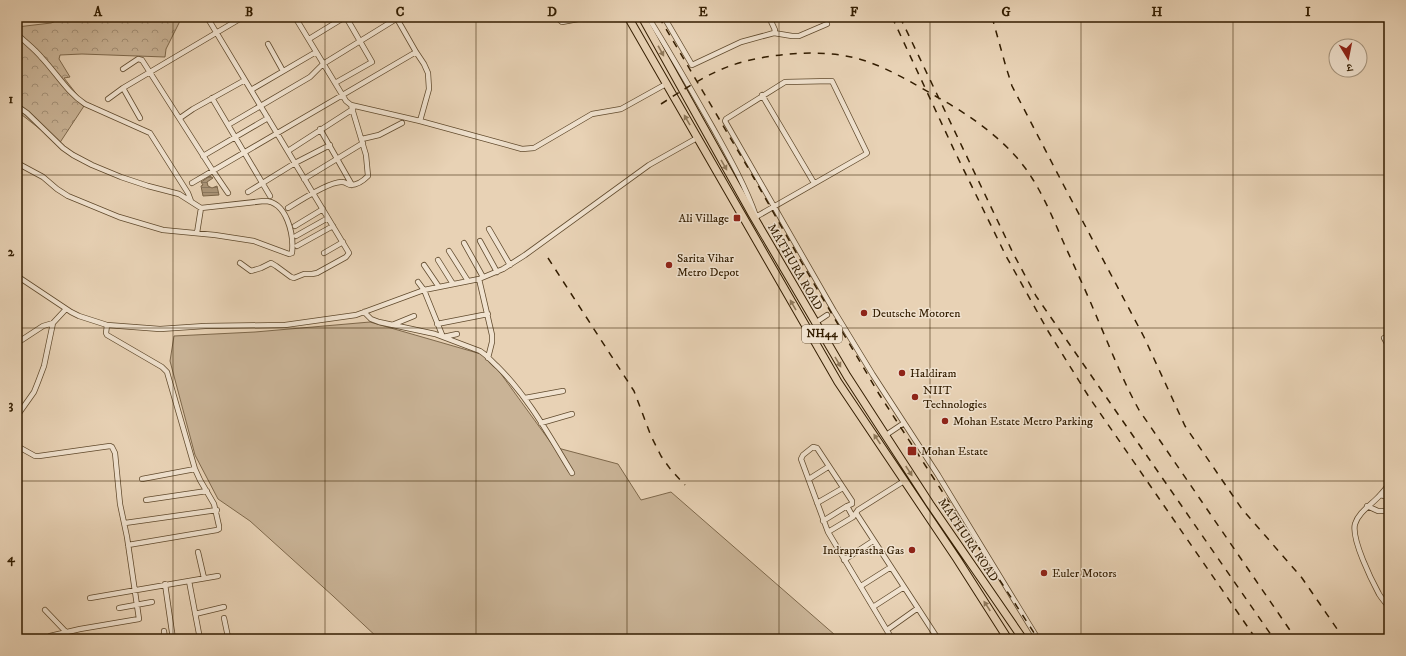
<svg xmlns="http://www.w3.org/2000/svg" width="1406" height="656" viewBox="0 0 1406 656" font-family="'IM FELL DW Pica','Noto Serif Devanagari',serif">
<style>
.grass{fill:#c9b396;stroke:#7e684b}
.park{fill:url(#park-crowns);stroke:#7e684b}
.water{fill:url(#water-rules);stroke:#7a6447}
.lines{fill:none;stroke-linecap:round;stroke-linejoin:round}
.minor-casing{stroke:#604a2d;stroke-width:6}
.highway-casing{stroke:#331d00;stroke-width:9}
.minor{stroke:#f0e2cf;stroke-width:4.5}
.highway{stroke:#e8d2b5;stroke-width:7}
.rail{stroke:#331d00;stroke-width:1.5;stroke-dasharray:7 7;stroke-linecap:butt}
.oneway{fill:#8e785a}
.grid{fill:none;stroke:#331d00;stroke-width:1;stroke-opacity:0.55}
.poi-dot{fill:#8f2418;stroke:#f0e2cf;stroke-width:1.5}
.labels{text-anchor:middle;dominant-baseline:central;stroke-width:3;stroke-linejoin:round;paint-order:stroke}
.shield{fill:#f0e2cf;stroke:#6c583e;stroke-width:1}
.shield-label{font-size:11px;font-weight:bold;fill:#331d00}
.poi-label{font-size:12px;fill:#331d00;stroke:#f0e2cf;text-anchor:start}
.street-label{font-size:12px;fill:#331d00;stroke:#f0e2cf}
.neatline{fill:none;stroke:#331d00;stroke-width:1.5}
.grid-label{font-size:13px;text-anchor:middle;font-weight:bold;fill:#331d00}
</style>
<defs>
<pattern id="park-crowns" width="20" height="18" patternUnits="userSpaceOnUse"><rect width="20" height="18" fill="#c9b396"/><path d="M2 6a3 3 0 1 1 6 0M12 15a3 3 0 1 1 6 0" fill="none" stroke="#a49178"/></pattern>
<pattern id="water-rules" width="6" height="5" patternUnits="userSpaceOnUse"><rect width="6" height="5" fill="#aa9477"/><path d="M0 2.5h6" fill="none" stroke="#8b785f"/></pattern>
</defs>
<rect width="100%" height="100%" fill="#e8d2b5"/>
<filter id="stains"><feTurbulence type="fractalNoise" baseFrequency=".005" numOctaves="4"/><feColorMatrix values="0 0 0 0 .2 0 0 0 0 .09 0 0 0 0 .02 0 0 0 .5 -.17"/></filter>
<radialGradient id="worn" r=".72"><stop offset=".6" stop-color="#630" stop-opacity="0"/><stop offset="1" stop-color="#630" stop-opacity=".3"/></radialGradient>
<path class="grass" d="M370 322 488 356 554 447 618 464 641 500 671 492 835 635 836 639H379L333 596 250 521 218 499 195 455 170 361 174 336 255 332Z"/>
<path class="park" d="M66 17H182L166 49 165 57 82 54 60 55 59 59 70 77 64 78 82 101 84 106 59 144 17 111V36L19 34 17 27 51 23Z"/>
<path class="water" d="M210 176 213 178 207 182 208 186 212 188 217 186 219 195 203 196 201 186 203 185 201 182Z"/>
<g class="lines">
<g class="minor-casing">
<path id="minor" d="M207 17 349 253 346 257 317 273 312 274H304L294 278 291 277 276 266 271 263 261 268 251 271 240 263
M295 17 346 101 351 105 420 121 522 149 534 148 592 114 621 109 666 84
M396 17 416 52 424 64 428 73 429 89 420 121
M556 17 562 22 589 17
M648 17C671 54 692 91 713 128 729 157 745 185 756 216
M664 17 692 65 741 42 774 33 775 30 769 17
M774 33 792 36H799L827 24
M17 34C25 42 35 49 42 58 57 74 67 92 85 104L150 133 188 193 191 201
M309 39 345 17
M268 44 283 71
M123 69 138 59 142 60 213 171 228 193
M335 83 372 62 346 17
M123 88 140 118
M251 90 316 52
M762 95 814 183
M212 98 270 196
M108 99 123 88 243 17
M17 106 27 113 63 148 73 155 92 165 121 177 148 186 179 194 201 208 264 201C287 201 294 235 292 253L289 254 254 241 215 235 163 230 119 217 68 196 57 189 43 177 17 163
M180 118 193 109 245 80
M228 125 310 77 323 64 396 19
M320 129 352 185
M362 139 379 135 402 123
M288 151 353 109
M203 156 268 118
M304 179 363 143
M192 183 416 52
M248 192 295 163 330 145
M288 208C299 201 331 181 342 182 346 182 348 185 351 185 357 185 364 180 368 176L366 155 351 105
M754 218 866 154 867 153 832 81 785 82 726 119 725 121 834 311 873 375 938 475 1038 639
M295 226 323 209
M489 229 510 265
M197 233 201 208
M296 236 328 218
M480 241 497 272
M464 243 483 277
M297 246 333 226
M449 251 468 281
M324 253 343 242
M438 260 453 284
M424 265 439 287
M17 276 71 312 79 316 107 325 160 329 205 326 285 325 356 315 424 290 479 279 503 269 525 255 649 165 697 138
M479 279 492 335V342L488 358
M418 282 424 290 443 337 457 334
M364 312 371 319 379 322 435 334 480 351C487 355 492 362 498 367 529 398 550 437 572 473
M815 323 827 315
M437 324 488 314
M107 325 106 333 107 335 162 367 167 372 195 469 200 480 214 504 219 526V529L217 530 128 545
M392 325 414 316
M1384 338 1389 347
M17 343 43 326 53 323
M525 398 563 391
M17 416 34 392 38 382 44 366 53 323 66 309
M541 423 572 414
M886 435 904 423
M17 446 35 456H39L110 446 112 447 115 453 120 504 127 537 139 619 80 629 50 636 45 639
M142 479 195 469
M809 479 828 467
M1389 484C1387 487 1384 491 1381 494 1373 504 1359 511 1355 524 1351 539 1372 581 1379 594 1382 599 1386 603 1389 607
M1381 495 1389 498
M146 500 207 491
M817 503 843 488
M1367 506 1378 511H1389
M856 513 938 639
M823 521 847 506
M125 523 217 510
M828 532 801 459 803 455 813 447 817 448 852 501V504L847 506 853 517
M198 552 204 578
M844 560 873 541
M189 581 200 639
M165 584 173 639
M861 586 891 567
M90 598 218 576
M873 607 904 587
M119 608 152 602
M45 610 66 632
M195 614 224 607
M224 618 228 637 225 639
M887 630 918 608
M164 631 165 639
M17 637 19 639
M892 639 828 532 853 517 858 510 904 481"/>
</g>
<g class="highway-casing">
<path id="highway" d="M628 17 838 382 957 559 1008 639
M642 17 752 214 847 376 930 504 1023 639"/>
</g>
<use href="#minor" class="minor"/>
<use href="#highway" class="highway"/>
<path class="rail" d="M659 17 751 173 806 270 879 394 1038 639
M892 17 955 152 1006 256 1048 331 1089 397 1256 639
M900 17 1013 253 1036 296 1274 639
M992 17 1006 67 1012 86 1063 184 1144 337 1185 426 1242 509 1302 578 1344 639
M661 104C683 90 705 75 730 66 763 54 816 49 851 57 880 63 911 82 937 97 972 116 1011 144 1032 178 1044 197 1053 218 1062 239 1074 266 1087 293 1098 320 1111 350 1123 381 1139 410L1296 639
M548 258 634 391 651 436 661 456 671 470 685 485"/>
</g>
<defs><path id="oneway-solid" d="M-6-.8H1V-3.2L6.5 0L1 3.2V.8H-6Z"/></defs>
<g class="oneway">
<use href="#oneway-solid" transform="translate(661 51) rotate(61)"/>
<use href="#oneway-solid" transform="translate(687 120) rotate(-120)"/>
<use href="#oneway-solid" transform="translate(724 165) rotate(60)"/>
<use href="#oneway-solid" transform="translate(793 305) rotate(-120)"/>
<use href="#oneway-solid" transform="translate(838 362) rotate(60)"/>
<use href="#oneway-solid" transform="translate(877 439) rotate(-124)"/>
<use href="#oneway-solid" transform="translate(909 471) rotate(57)"/>
<use href="#oneway-solid" transform="translate(987 606) rotate(-123)"/>
</g>
<path class="grid" d="M173 17V639M325 17V639M476 17V639M627 17V639M779 17V639M930 17V639M1081 17V639M1233 17V639M17 175H1389M17 328H1389M17 481H1389"/>
<g class="poi-dot">
<rect x="733" y="214" width="8" height="8" rx="2"/>
<circle cx="669" cy="265" r="4"/>
<circle cx="864" cy="313" r="4"/>
<circle cx="902" cy="373" r="4"/>
<circle cx="915" cy="397" r="4"/>
<circle cx="945" cy="421" r="4"/>
<rect x="907" y="446" width="10" height="10" rx="2"/>
<circle cx="912" cy="550" r="4"/>
<circle cx="1044" cy="573" r="4"/>
</g>
<g class="labels">
<rect class="shield" x="802" y="325" width="40" height="18" rx="3"/>
<g class="shield-label">
<text x="822" y="334">NH44</text>
</g>
<g class="poi-label">
<text x="729" y="218" text-anchor="end">Ali Village</text>
<text x="677" y="258">Sarita Vihar<tspan x="677" dy="14">Metro Depot</tspan></text>
<text x="872" y="313">Deutsche Motoren</text>
<text x="910" y="373">Haldiram</text>
<text x="923" y="390">NIIT<tspan x="923" dy="14">Technologies</tspan></text>
<text x="953" y="421">Mohan Estate Metro Parking</text>
<text x="921" y="451">Mohan Estate</text>
<text x="904" y="550" text-anchor="end">Indraprastha Gas</text>
<text x="1052" y="573">Euler Motors</text>
</g>
<g class="street-label">
<text transform="translate(795 267) rotate(60)">MATHURA ROAD</text>
<text transform="translate(968 540) rotate(56)">MATHURA ROAD</text>
</g>
</g>
<rect width="1406" height="656" fill="none" stroke="#e8d2b5" stroke-width="44"/>
<g transform="translate(1348 58) rotate(170)"><circle r="19" fill="#f0e2cf" stroke="#a4937c"/>
<path d="M0-3L7 15L0 10L-7 15Z" fill="#8f2418"/>
<text y="-6" font-size="11" font-weight="bold" text-anchor="middle" fill="#331d00">उ</text>
</g>
<rect x="22" y="22" width="1362" height="612" class="neatline"/>
<g class="grid-label">
<text x="98" y="16">A</text>
<text x="249" y="16">B</text>
<text x="400" y="16">C</text>
<text x="552" y="16">D</text>
<text x="703" y="16">E</text>
<text x="854" y="16">F</text>
<text x="1006" y="16">G</text>
<text x="1157" y="16">H</text>
<text x="1308" y="16">I</text>
<text x="11" y="103">1</text>
<text x="11" y="256">2</text>
<text x="11" y="409">3</text>
<text x="11" y="562">4</text>
</g>
<rect width="100%" height="100%" filter="url(#stains)"/>
<rect width="100%" height="100%" fill="url(#worn)"/>
</svg>
